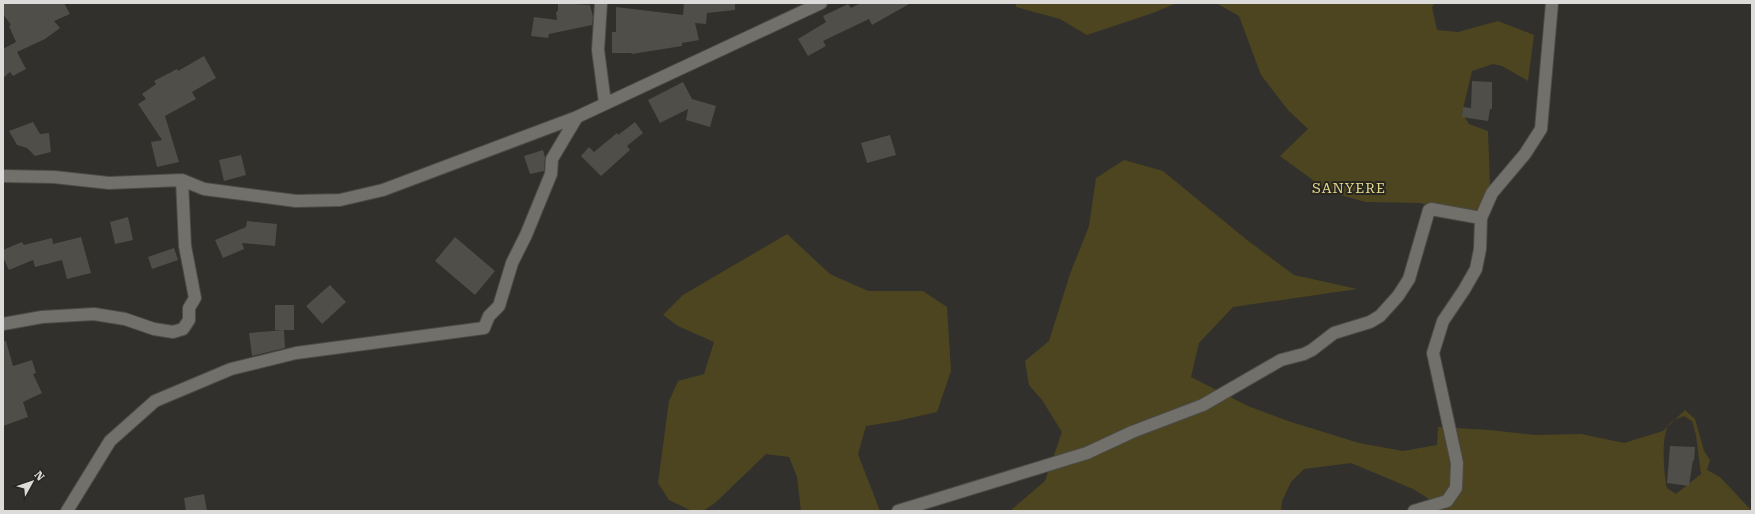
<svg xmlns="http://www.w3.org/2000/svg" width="1755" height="514" viewBox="0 0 1755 514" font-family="'Roboto Serif',serif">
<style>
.green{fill:#4d451f;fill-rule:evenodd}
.building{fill:#4f4e49}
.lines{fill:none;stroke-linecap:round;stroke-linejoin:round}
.minor-casing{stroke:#4c4b48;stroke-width:14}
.minor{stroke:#71706b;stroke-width:12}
.labels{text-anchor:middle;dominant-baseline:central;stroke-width:4;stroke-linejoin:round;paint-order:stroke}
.quarter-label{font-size:14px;letter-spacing:1px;fill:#e8d789;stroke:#272722}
</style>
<rect width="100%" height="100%" fill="#31302c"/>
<path class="green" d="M1016 3H1177L1153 13 1087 35 1060 19 1016 7Z
M1216 3H1435L1432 7 1437 30 1458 32 1498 21 1534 35 1528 81 1502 66 1493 64 1472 71 1462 113 1469 124 1488 131 1491 211 1437 207 1420 203 1366 202 1329 192 1280 156 1308 129 1288 110 1261 75 1239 16Z
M1124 160 1163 171 1247 240 1294 275 1357 289 1233 307 1199 343 1191 377 1248 406 1288 421 1359 443 1403 451 1437 445 1438 427 1490 430 1535 435 1581 434 1624 443 1663 431 1685 410 1695 419 1704 451 1710 460 1707 470 1720 477 1752 511H1442L1426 497 1413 489 1351 463 1304 469 1291 482 1282 501 1281 511 1152 510 1010 511 1045 481 1062 432 1042 400 1029 385 1025 361 1049 341 1070 274 1089 226 1096 178ZM1684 416 1692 421 1696 435 1701 474 1676 494 1667 488C1664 475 1660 434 1670 423 1673 420 1680 418 1684 416Z
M787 234 830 274 868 291H923L947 307 951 371 937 412 897 421 866 426 858 454 880 511H801L797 477 789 457 766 454 715 503 703 511H692L669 500 658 483 669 401 678 381 704 374 714 342 678 326 663 315 683 295Z"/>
<path class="building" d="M3 3H64L70 14 54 21 60 28 45 39 17 52 26 69 13 76 10 72 3 78V49L16 42 9 26 11 25 3 14Z
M558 3 590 5 593 17 592 25 549 34 548 38 531 36 534 17 557 20 556 12 558 11Z
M684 3H735V10L707 13 706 24 695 23 699 40 682 43V46L632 54 631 53H612V32H616V7L683 15Z
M861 3H911L872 25 869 19 823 41 826 46 808 56 798 39 826 22 823 16 848 4 851 8Z
M204 56 216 78 192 92 196 99 165 116 179 162 157 167 151 142 162 140 138 104 146 99 142 94 156 84 154 81 177 69 178 71Z
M1472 81 1492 82V109H1490L1488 121 1462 117 1463 107 1471 108Z
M683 82 692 99 716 106 710 127 686 120 688 109 660 123 648 100Z
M33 122 40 134 49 133 51 152 35 156 27 148 17 145 9 131Z
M635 122 643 133 627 146 630 150 601 176 581 156 589 147 594 152 617 133 618 135Z
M890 135 896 155 867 163 861 143Z
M543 150 545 157 544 171 530 174 524 156Z
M241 155 246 175 224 181 219 160Z
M128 217 133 240 115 244 110 222Z
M247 221 277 224 275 246 242 243 244 249 223 258 215 240 246 227Z
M81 237 91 273 67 279 62 260 35 267 33 260 9 270 3 257V250L22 242 24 245 52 238 53 244Z
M455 237 495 271 475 295 435 261Z
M174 248 178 260 152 269 148 257Z
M330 285 346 302 322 324 306 306Z
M275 305H294V330H275Z
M284 330 285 348 252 356 249 333Z
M3 341H6L13 366 32 360 36 373 33 374 42 393 23 402 28 417 3 426Z
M1670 446 1695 447 1694 461 1693 460 1689 486 1667 483Z
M204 494 207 511H186L184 498Z"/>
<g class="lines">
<g class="minor-casing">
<path id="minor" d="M601 3 598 50 605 103
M3 176 54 177 109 183 182 180 204 189 296 201 340 200 383 190 577 117 821 3
M3 324 42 317 94 314 125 319 154 329 173 332 183 329 189 320V308L195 298 185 246 182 180
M67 511 110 441 155 401 231 369 296 353 484 328 489 316 499 306 512 263 526 235 551 174 552 159 577 117
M898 511 1087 453 1132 432 1203 405 1281 360 1304 354 1312 350 1334 333 1370 322 1380 316 1398 296 1409 279 1429 210 1431 209 1481 218
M1414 511 1447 501 1456 488 1457 463 1433 353 1443 321 1464 290 1476 269 1480 249 1481 218 1492 193 1525 154 1541 129 1552 3"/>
</g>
<use href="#minor" class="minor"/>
</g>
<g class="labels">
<g class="quarter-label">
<text x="1349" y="188">SANYERE</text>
</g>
</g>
<rect width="1755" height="514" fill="none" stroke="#dcdbd9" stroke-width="8"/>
<g transform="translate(32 482) rotate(50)" stroke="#272722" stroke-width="3" paint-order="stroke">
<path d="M0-3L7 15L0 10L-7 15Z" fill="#dcdbd9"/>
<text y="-6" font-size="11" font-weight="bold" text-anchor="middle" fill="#dcdbd9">N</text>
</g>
</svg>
